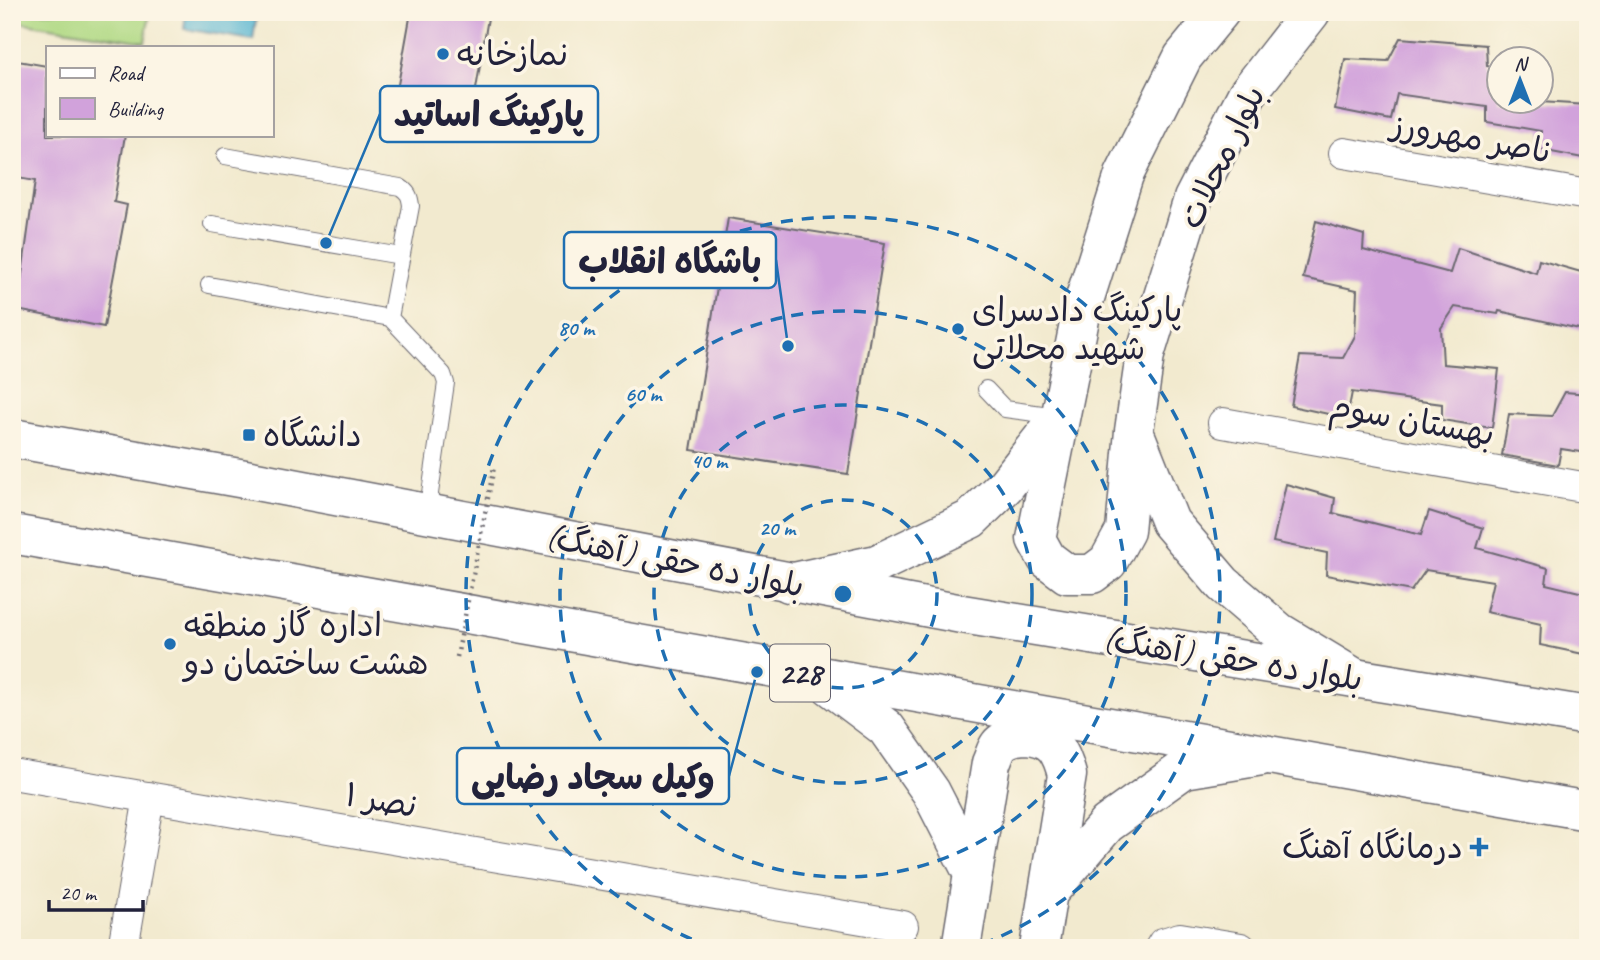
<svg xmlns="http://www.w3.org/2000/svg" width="1600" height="960" viewBox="0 0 1600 960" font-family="Caveat,'Playpen Sans Arabic',sans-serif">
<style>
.grass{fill:#b0d984;stroke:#697e60;stroke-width:2}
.water{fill:#52b4d1;stroke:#3a6b86;stroke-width:2}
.building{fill:#d1a2db}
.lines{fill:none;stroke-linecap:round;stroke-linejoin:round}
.lane-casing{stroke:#6b686f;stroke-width:18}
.street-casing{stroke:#6b686f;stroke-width:32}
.secondary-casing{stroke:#6b686f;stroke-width:41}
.primary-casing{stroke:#6b686f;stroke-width:41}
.lane{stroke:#fff;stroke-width:16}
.street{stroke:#fff;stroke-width:30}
.secondary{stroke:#fff;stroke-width:38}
.primary{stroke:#fff;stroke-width:38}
.path-bridge{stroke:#6b686f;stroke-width:4.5;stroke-dasharray:2 5;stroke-linecap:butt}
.ring{fill:none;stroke:#1f6fb2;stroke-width:3.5;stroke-dasharray:12 9}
.poi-dot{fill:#1f6fb2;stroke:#fcf5e5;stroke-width:2.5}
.labels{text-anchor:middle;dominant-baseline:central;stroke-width:7;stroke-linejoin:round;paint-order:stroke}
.shield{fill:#fcf5e5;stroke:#63616e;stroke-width:2}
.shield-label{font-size:32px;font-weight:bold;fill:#22223b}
.poi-label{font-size:33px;fill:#22223b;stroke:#fcf5e5;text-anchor:start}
.street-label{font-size:33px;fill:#22223b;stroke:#fcf5e5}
.centre{fill:#1f6fb2;stroke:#fcf5e5;stroke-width:3.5}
.ring-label{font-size:21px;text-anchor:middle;font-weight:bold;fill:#1f6fb2;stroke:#fcf5e5;stroke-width:7;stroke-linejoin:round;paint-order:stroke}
.leader{fill:none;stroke:#1f6fb2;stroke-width:2.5}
.callout-dot{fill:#1f6fb2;stroke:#fcf5e5;stroke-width:2.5}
.callout{fill:#fcf5e5;stroke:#1f6fb2;stroke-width:2.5}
.callout-label{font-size:35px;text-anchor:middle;font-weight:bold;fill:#22223b}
</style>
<rect width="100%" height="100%" fill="#fcf5e5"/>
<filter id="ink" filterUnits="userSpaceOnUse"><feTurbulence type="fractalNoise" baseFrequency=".0143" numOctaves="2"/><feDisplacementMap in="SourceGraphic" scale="14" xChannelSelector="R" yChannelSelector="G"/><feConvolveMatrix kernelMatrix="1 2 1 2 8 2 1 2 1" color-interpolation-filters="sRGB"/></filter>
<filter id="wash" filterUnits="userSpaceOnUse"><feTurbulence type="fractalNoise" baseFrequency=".00686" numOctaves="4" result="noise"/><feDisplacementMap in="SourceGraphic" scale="28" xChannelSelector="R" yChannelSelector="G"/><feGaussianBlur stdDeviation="1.57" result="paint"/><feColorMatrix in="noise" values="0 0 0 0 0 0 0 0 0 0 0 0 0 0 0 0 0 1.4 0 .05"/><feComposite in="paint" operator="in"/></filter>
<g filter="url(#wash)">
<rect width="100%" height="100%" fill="#f2eacf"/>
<path class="grass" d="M12 12H150L145 42 12 21Z"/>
<path class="water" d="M186 12H257L253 40 184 29Z"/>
<g id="blocks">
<path class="building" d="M411 12H489L472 113 460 120 413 112 396 96Z
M1400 38 1486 45 1487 66 1499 67V102H1540L1588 105V159L1541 150V131L1487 122V107L1397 94 1391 120 1335 109 1345 59 1388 61Z
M12 60 47 66V135H125L114 202 127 205 104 327 17 310 35 181 12 177Z
M728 218 885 243 848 474 691 450Z
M1316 221 1364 235 1363 250 1450 273 1458 248 1536 273 1539 260 1588 274 1585 302H1588V331L1499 311 1498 314 1455 307 1441 328 1443 364 1499 369 1492 428 1442 420V404L1352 392 1347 418 1291 406 1300 356 1343 358 1355 336 1357 290 1303 278Z
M1565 392 1588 394V453L1561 449 1558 465 1502 455 1509 414 1552 416Z
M1286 484 1335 498 1333 513 1421 535 1429 511 1483 528 1477 548 1548 568 1546 584 1588 594V655L1540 645 1541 624 1486 612 1493 581 1426 570 1411 591 1326 575 1327 553 1273 542Z"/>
</g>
</g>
<g filter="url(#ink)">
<use href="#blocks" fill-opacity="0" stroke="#6b686f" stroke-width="2"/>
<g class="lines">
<g class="lane-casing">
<path id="lane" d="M225 156 400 187C408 192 410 196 411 206L390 318
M212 224 401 256
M209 285 390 318 443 374 446 383 427 514
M986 389 1005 409 1057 416"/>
</g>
<g class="street-casing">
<path id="street" d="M1344 153 1588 195
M1223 423 1588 488
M12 774 903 926
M123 948 149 797
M1160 948 1163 943 1180 938 1241 948"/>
</g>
<g class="secondary-casing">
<path id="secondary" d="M1220 12 1183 57 1124 175 1083 304 1036 539 1047 559 1067 574H1092L1108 562 1125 531 1134 431 1145 355 1193 199 1247 94 1311 12
M1137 439 1170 522 1223 584 1279 632 1355 678
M789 583 877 564 971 519 1005 486 1054 424
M817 676 886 728 931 792 973 874
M1048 893 1107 824 1184 769 1262 756
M961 948 991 763C994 757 996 747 1001 743 1009 736 1018 735 1028 735 1054 737 1061 752 1067 775L1039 948"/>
</g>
<g class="primary-casing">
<path id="primary" d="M12 438 245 479 962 614 1588 716
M12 534 1588 811"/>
</g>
<use href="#lane" class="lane"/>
<use href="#street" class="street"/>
<use href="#secondary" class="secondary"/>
<use href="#primary" class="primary"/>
<path class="path-bridge" d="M457 657 494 467"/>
</g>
</g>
<g class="ring">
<circle cx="843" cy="594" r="94"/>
<circle cx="843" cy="594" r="189"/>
<circle cx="843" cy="594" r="283"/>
<path d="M711 947A377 377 0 1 1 975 947"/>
</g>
<g class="poi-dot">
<circle cx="443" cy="54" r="7"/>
<circle cx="958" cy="329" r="7"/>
<rect x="242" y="428" width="14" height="14" rx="3.5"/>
<circle cx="170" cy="644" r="7"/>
<path d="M1475.5 836.5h7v7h7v7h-7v7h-7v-7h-7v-7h7z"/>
</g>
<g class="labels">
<rect class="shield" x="770" y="644.5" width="60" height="57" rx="5"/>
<g class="shield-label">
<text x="800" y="673">228</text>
</g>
<g class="poi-label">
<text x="457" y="54">نمازخانه</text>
<text x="972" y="310">پارکینگ دادسرای<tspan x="972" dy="38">شهید محلاتی</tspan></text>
<text x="263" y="435">دانشگاه</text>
<text x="184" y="625">اداره گاز منطقه<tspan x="184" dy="38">هشت ساختمان دو</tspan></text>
<text x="1463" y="847" text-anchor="end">درمانگاه آهنگ</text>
</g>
<g class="street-label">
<text transform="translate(1472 138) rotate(10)">ناصر مهرورز</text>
<text transform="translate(1222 157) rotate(-64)">بلوار محلات</text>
<text transform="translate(1412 420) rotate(10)">بهستان سوم</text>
<text transform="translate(675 561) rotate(11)">بلوار ده حقی (آهنگ)</text>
<text transform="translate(1233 659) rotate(9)">بلوار ده حقی (آهنگ)</text>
<text transform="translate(381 800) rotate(10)">نصر ۱</text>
</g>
</g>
<circle cx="843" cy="594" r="10" class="centre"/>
<g class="ring-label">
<text x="576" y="335">80 m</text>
<text x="643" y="401">60 m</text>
<text x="709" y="468">40 m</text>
<text x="777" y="535">20 m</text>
</g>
<path class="leader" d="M326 243L380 114M788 346L776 260M757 672L729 776"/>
<g class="callout-dot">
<circle cx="326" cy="243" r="7"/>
<circle cx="788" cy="346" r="7"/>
<circle cx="757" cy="672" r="7"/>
</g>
<g class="callout">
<rect x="380" y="86" width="218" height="56" rx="7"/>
<rect x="564" y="232" width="212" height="56" rx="7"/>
<rect x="457" y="748" width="272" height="56" rx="7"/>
</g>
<g class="callout-label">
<text x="489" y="126">پارکینگ اساتید</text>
<text x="670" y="273">باشگاه انقلاب</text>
<text x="593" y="789">وکیل سجاد رضایی</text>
</g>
<rect width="1600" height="960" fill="none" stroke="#fcf5e5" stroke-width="42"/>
<rect x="46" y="46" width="228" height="91" fill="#fcf5e5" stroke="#a5a1a1" stroke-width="2"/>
<rect x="60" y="68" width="35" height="10" fill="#ffffff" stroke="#a5a1a1" stroke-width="2"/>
<text x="108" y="80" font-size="21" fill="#22223b">Road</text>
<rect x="60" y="98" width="35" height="21" fill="#d1a2db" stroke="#a5a1a1" stroke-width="2"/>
<text x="108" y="116" font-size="21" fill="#22223b">Building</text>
<g transform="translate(1520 80)"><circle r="33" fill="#fcf5e5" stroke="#a5a1a1" stroke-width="2"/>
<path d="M0-5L12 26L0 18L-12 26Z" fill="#1f6fb2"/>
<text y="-10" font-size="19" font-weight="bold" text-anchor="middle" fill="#22223b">N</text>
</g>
<path d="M49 900v10h94v-10" fill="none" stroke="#22223b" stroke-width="3.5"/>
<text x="60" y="900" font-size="21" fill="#22223b" stroke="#fcf5e5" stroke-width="5" paint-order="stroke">20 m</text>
</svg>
